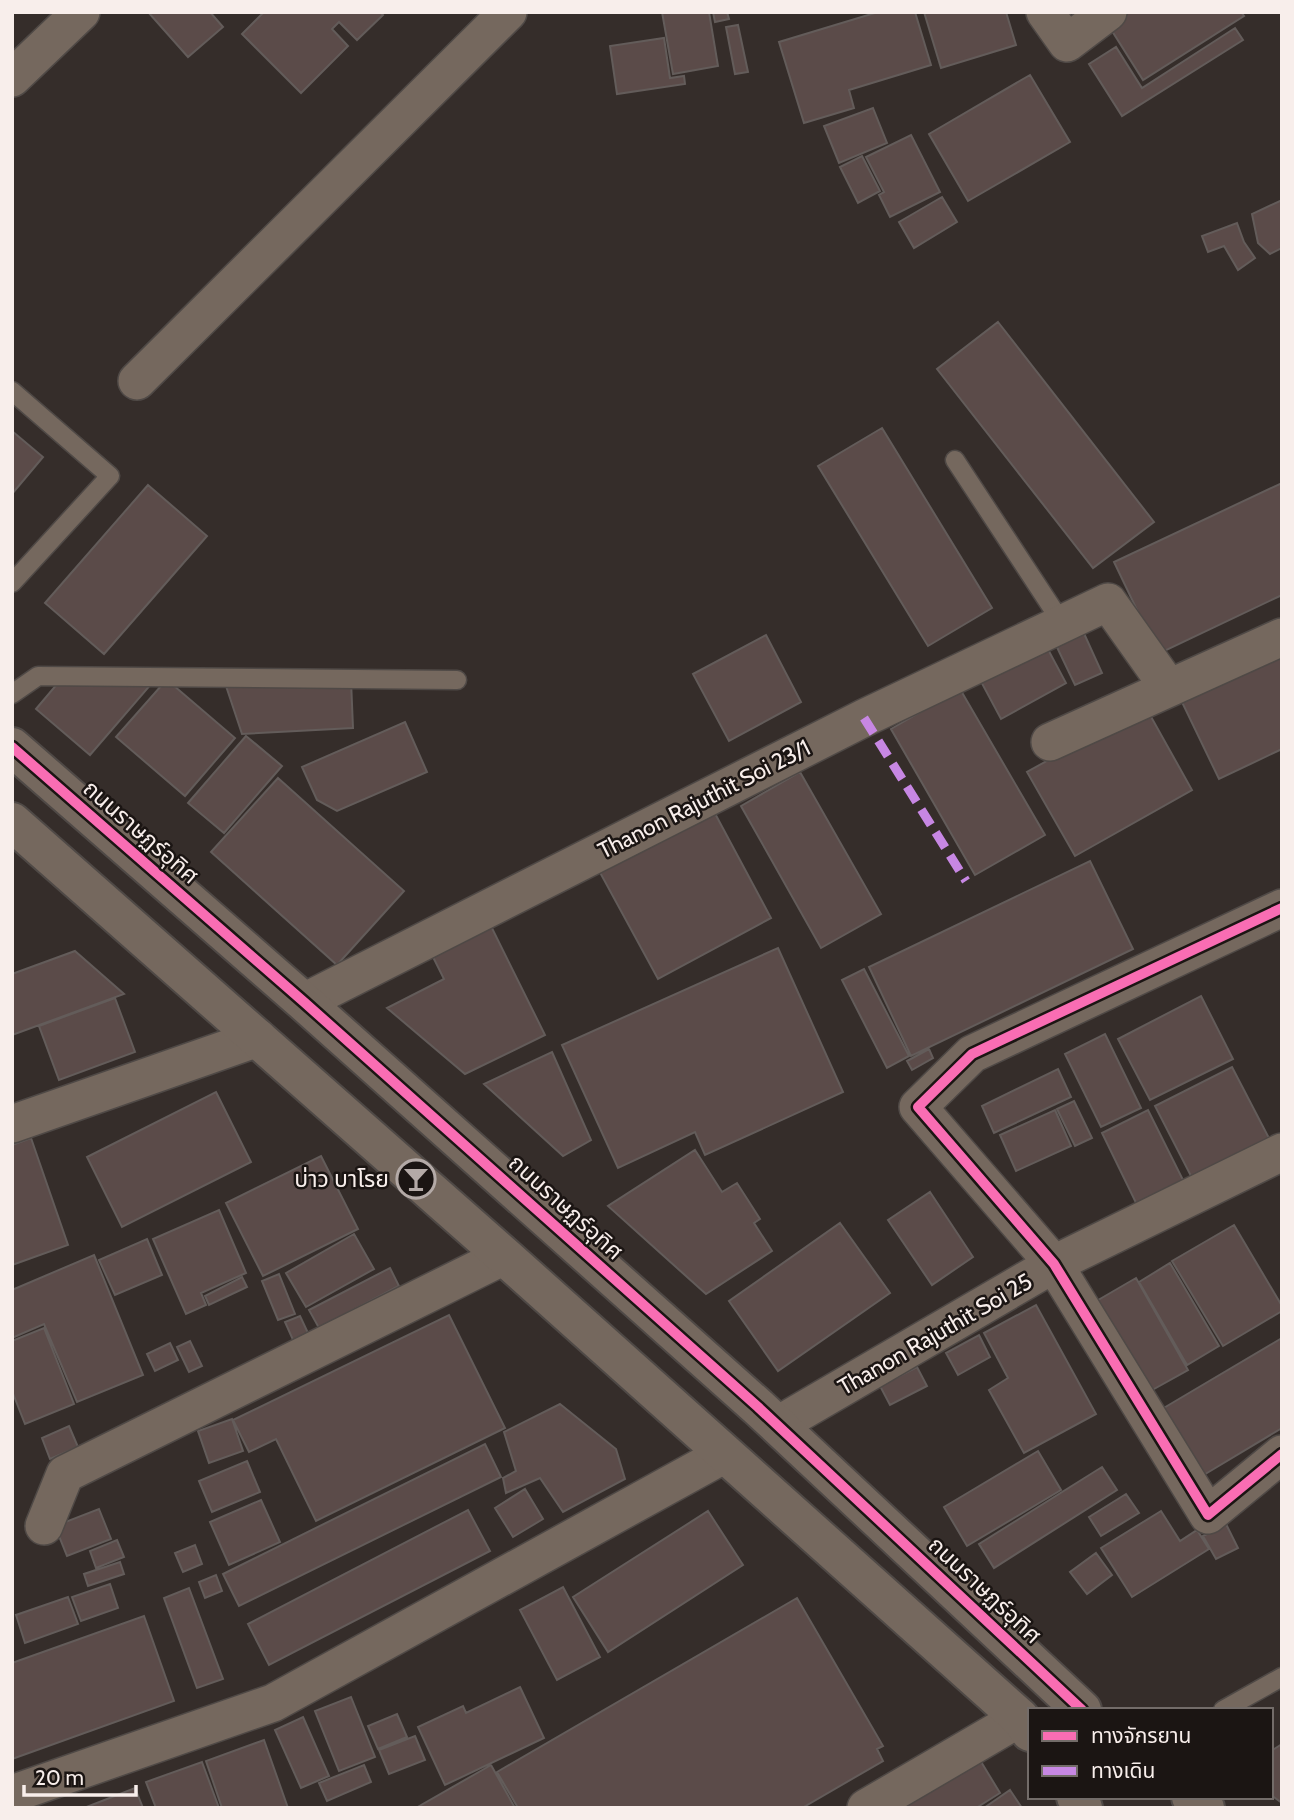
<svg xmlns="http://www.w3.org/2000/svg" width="1294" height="1820" viewBox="0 0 1294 1820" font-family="Cabin,'Noto Sans Thai',sans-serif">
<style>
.building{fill:#5b4b49;stroke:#635c5a;stroke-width:2}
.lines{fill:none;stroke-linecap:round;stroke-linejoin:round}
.service-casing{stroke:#4f4946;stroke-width:21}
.minor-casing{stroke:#4f4946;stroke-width:40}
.tertiary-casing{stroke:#4f4946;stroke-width:42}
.service{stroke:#75685e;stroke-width:18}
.minor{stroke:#75685e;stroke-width:37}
.tertiary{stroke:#75685e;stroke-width:38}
.quiet{stroke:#c787e3;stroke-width:9;stroke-dasharray:18 9;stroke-linecap:butt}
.cycleway-casing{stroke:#1b1513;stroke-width:15}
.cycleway{stroke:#f96db3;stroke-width:10}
.labels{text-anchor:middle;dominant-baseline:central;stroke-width:5;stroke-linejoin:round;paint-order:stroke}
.street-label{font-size:23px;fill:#f8eeeb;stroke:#1b1513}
.poi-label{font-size:23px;fill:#f8eeeb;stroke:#1b1513;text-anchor:end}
</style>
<rect width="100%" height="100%" fill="#352d2a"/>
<path class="building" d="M148 12H210L223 27 188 57Z
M264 12H380L383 15 357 40 339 22 332 29 348 46 301 93 242 34Z
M662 12H709L718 66 673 74Z
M713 12H727L729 19 715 22Z
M878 12H915L931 65 849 90 854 108 804 123 779 42Z
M924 12H1006L1016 45 941 68Z
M1124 12H1241L1244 16 1143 80 1107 23Z
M738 25 748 72 735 74 726 27Z
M1235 28 1243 40 1122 116 1089 64 1116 47 1142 88Z
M664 38 670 78 684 76 685 84 617 94 610 46Z
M1030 75 1070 142 968 201 929 134Z
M873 108 887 143 839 163 824 126Z
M911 135 940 192 890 217 879 195 884 192 866 157Z
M862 156 880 191 858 203 840 167Z
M942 197 957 222 914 248 899 222Z
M1282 200V248L1270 254 1258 243 1252 214Z
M1237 223 1244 242 1255 258 1238 270 1224 246 1208 252 1202 236Z
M998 322 1154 522 1093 568 937 369Z
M882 428 992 608 928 646 818 466Z
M12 431 43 457 12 494Z
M1282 483V595L1158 654 1114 562Z
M148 485 207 536 104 654 45 603Z
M1082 629 1102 673 1075 685 1054 641Z
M766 635 801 702 729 741 693 674Z
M1043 640 1066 683 1001 719 978 676Z
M1282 649V749L1219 779 1180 698Z
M63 677 153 682 90 755 36 709Z
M351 680 353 728 242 734 226 686Z
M173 685 235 738 185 796 116 737 161 686Z
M960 689 1045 835 975 875 891 729Z
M1145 706 1192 790 1075 856 1027 772Z
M405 722 427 772 337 811 317 800 302 767Z
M246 736 282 766 224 833 188 803Z
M800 772 881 914 821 948 741 806Z
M278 778 404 891 337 965 211 852Z
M711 806 771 918 658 979 597 867Z
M1090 861 1133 949 911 1056 869 967Z
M483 910 545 1035 465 1074 387 1008 444 979 424 939Z
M778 948 843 1092 705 1155 695 1132 618 1168 562 1045Z
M75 951 124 994 12 1035V974Z
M864 969 909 1056 887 1068 842 980Z
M1201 996 1233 1059 1150 1100 1118 1039Z
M115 998 135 1052 59 1080 39 1026Z
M1105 1034 1141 1108 1101 1127 1065 1054Z
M929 1049 933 1058 912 1070 907 1061Z
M552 1052 591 1140 563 1156 484 1084Z
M1232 1067 1270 1140 1193 1180 1155 1106Z
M1058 1069 1071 1097 994 1133 982 1106Z
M216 1092 251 1162 122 1227 87 1157Z
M1074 1101 1092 1138 1075 1146 1057 1109Z
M1055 1110 1071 1146 1016 1171 1000 1135Z
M1148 1110 1185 1184 1138 1207 1102 1133Z
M31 1138 68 1245 12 1265V1145Z
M695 1150 722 1192 737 1183 760 1219 754 1223 772 1251 706 1294 608 1206Z
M321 1156 358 1229 263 1276 226 1203Z
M930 1192 973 1257 932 1285 888 1220Z
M219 1210 246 1273 201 1293 206 1305 186 1314 153 1239Z
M840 1223 890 1293 778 1371 729 1301Z
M1234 1225 1282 1306V1311L1223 1346 1172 1261Z
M354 1234 374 1269 306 1307 286 1273Z
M147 1239 162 1275 115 1295 99 1260Z
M94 1255 143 1375 77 1402 44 1324 12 1338V1290Z
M1170 1263 1219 1346 1187 1365 1139 1282Z
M390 1268 399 1286 319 1328 309 1310Z
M279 1274 295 1314 278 1320 262 1281Z
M242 1277 247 1287 209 1305 205 1296Z
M1136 1278 1188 1370 1145 1394 1093 1303Z
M1036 1305 1096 1414 1024 1453 989 1390 1008 1378 984 1333Z
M449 1315 505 1428 316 1521 276 1439 249 1452 233 1420Z
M300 1316 308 1333 293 1340 285 1322Z
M44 1328 74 1404 25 1424 12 1391V1341Z
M979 1335 990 1357 958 1375 946 1353Z
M1282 1338V1428L1202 1476 1162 1409Z
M190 1341 202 1366 189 1372 177 1347Z
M170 1343 178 1360 155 1371 147 1354Z
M917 1367 927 1386 890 1405 880 1386Z
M560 1404 616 1449 625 1479 563 1512 540 1478 506 1493 503 1478 516 1471 504 1432Z
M232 1419 243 1451 209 1463 198 1431Z
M69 1426 78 1447 50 1459 42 1438Z
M485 1444 501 1477 239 1606 223 1574Z
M1038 1451 1061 1490 967 1546 944 1507Z
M247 1461 260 1492 212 1512 199 1481Z
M1102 1467 1117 1490 994 1568 979 1544Z
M525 1489 543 1519 513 1537 495 1508Z
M1126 1494 1139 1513 1101 1536 1089 1517Z
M261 1500 280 1542 229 1565 210 1522Z
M99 1509 111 1539 67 1556 55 1526Z
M468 1510 490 1551 269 1665 248 1624Z
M708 1511 743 1565 608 1652 573 1597Z
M1161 1511 1180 1541 1197 1530 1209 1549 1132 1597 1101 1548Z
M1226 1524 1238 1548 1216 1559 1203 1536Z
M117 1540 124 1557 96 1568 90 1551Z
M195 1545 202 1564 183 1572 175 1553Z
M1096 1553 1112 1575 1087 1594 1070 1572Z
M120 1562 124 1574 88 1586 84 1574Z
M216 1575 222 1591 205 1598 199 1582Z
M110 1584 118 1608 81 1621 72 1597Z
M563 1587 600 1657 557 1680 520 1610Z
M189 1588 223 1679 197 1688 164 1598Z
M68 1597 78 1624 25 1643 16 1615Z
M797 1598 883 1746 877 1749 883 1761 802 1808H518L497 1772Z
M144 1616 174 1701 12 1759V1663Z
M520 1687 544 1738 445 1785 418 1727 463 1706 466 1713Z
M351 1697 375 1757 339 1771 315 1711Z
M397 1714 407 1737 378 1749 368 1726Z
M303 1717 329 1776 301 1788 275 1730Z
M415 1736 425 1760 389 1774 379 1750Z
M264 1740 288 1808H222L206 1761Z
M1282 1744V1803L1271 1795V1751Z
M980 1760 1000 1793 976 1808H902Z
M202 1762 219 1808H156L146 1782Z
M364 1765 371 1782 327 1801 319 1783Z
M491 1765 515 1808H416Z
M135 1788 143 1808H84Z
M1010 1790 1022 1808H984Z"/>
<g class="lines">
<g class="service-casing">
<path id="service" d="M12 391 110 476 12 583
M955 460 1062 623
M12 694 38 676 457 680
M1223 1710 1282 1677"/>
</g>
<g class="minor-casing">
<path id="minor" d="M1045 12 1067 43 1108 12
M12 78 81 12
M137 381 508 12
M1050 742 1282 637
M1282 908 972 1054 918 1107 1054 1264 1208 1515 1282 1454
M304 1002 864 718 1108 602 1169 688
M12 1124 258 1038
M778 1425 1054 1264 1282 1152
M44 1526 65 1474 504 1256
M12 1794 273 1703 725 1454
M866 1808 1020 1718"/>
</g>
<g class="tertiary-casing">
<path id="tertiary" d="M12 747 304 1002 758 1407 1082 1710
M12 822 504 1256 1020 1718 1030 1732
M1076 1797 1083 1808
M1191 1797 1205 1808"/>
</g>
<use href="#service" class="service"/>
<use href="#minor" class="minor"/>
<use href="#tertiary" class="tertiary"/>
<path class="quiet" d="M864 718 966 881"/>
<g class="cycleway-casing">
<path id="cycleway" d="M12 747 304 1002 758 1407 1082 1710
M1282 908 972 1054 918 1107 1054 1264 1208 1515 1282 1454"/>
</g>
<use href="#cycleway" class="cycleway"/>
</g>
<defs>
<g id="bar-ring" transform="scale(2.0125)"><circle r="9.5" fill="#1b1513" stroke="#b4aaa7" stroke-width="1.5"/><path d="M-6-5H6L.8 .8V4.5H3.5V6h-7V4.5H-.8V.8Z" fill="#b4aaa7"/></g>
</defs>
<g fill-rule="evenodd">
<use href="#bar-ring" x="416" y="1179"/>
</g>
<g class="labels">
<g class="street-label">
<text transform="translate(704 799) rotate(-27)">Thanon Rajuthit Soi 23/1</text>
<text transform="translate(141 832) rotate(41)">ถนนราษฏร์อุทิศ</text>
<text transform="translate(566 1207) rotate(42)">ถนนราษฏร์อุทิศ</text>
<text transform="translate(935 1334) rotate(-30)">Thanon Rajuthit Soi 25</text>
<text transform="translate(985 1590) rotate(43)">ถนนราษฏร์อุทิศ</text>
</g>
<g class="poi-label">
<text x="389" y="1179">บ่าว บาโรย</text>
</g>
</g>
<rect width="1294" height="1820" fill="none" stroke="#f8eeeb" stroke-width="28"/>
<rect x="1028" y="1708" width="245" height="91" fill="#1b1513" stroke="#736c69" stroke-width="2"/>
<rect x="1042" y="1731" width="35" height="10" fill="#f96db3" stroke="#736c69" stroke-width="2"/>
<text x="1091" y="1743" font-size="21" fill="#f8eeeb">ทางจักรยาน</text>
<rect x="1042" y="1766" width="35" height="10" fill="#c787e3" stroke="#736c69" stroke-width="2"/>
<text x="1091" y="1778" font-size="21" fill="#f8eeeb">ทางเดิน</text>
<path d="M24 1785v10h112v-10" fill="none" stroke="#f8eeeb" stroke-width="3.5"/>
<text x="35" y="1785" font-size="21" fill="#f8eeeb" stroke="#1b1513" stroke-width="5" paint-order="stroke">20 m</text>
</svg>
